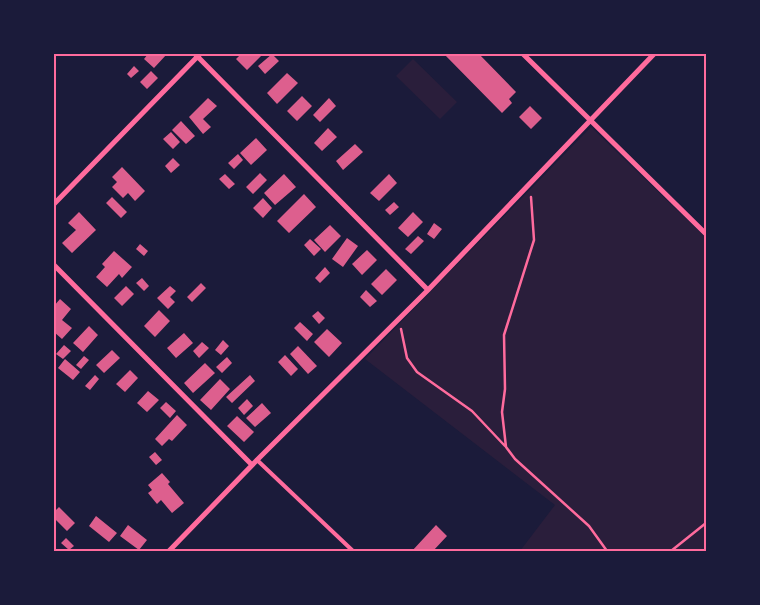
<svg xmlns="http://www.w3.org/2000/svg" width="760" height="605" viewBox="0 0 760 605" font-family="'Alegreya Sans',sans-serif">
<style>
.green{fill:#2a1e3b}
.building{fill:#dd5f8e}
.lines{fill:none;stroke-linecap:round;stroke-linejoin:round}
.path{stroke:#ff6b9d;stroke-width:2.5}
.service{stroke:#ff6b9d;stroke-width:4}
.minor{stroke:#ff6b9d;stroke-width:5}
.neatline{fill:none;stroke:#ff6b9d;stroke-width:2}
</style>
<rect width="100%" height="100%" fill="#1b1b3a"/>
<path class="green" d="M413 59 457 102 440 119 396 76Z
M591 127 706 238V551H520L555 505 365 359Z"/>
<path class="building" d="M148 54H167L154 68 144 59Z
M241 54H263L247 70 236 59Z
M272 54 279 61 265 74 258 66Z
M444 54H479L516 92 509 99 512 103 502 113Z
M134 66 139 71 131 78 127 74Z
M151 71 158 78 147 89 140 82Z
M287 73 298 83 277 104 267 93Z
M302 96 312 106 297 121 287 111Z
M208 98 217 106 203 119 211 127 203 134 189 117Z
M329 98 336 106 320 122 313 115Z
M530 106 542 118 531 129 519 117Z
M181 121 195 136 186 144 172 130Z
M328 128 337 137 322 151 314 143Z
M171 132 180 142 173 149 163 139Z
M256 138 267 150 251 165 240 153Z
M355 144 363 152 343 170 336 161Z
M238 154 243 160 234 169 228 163Z
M173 158 180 165 171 173 165 166Z
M122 167 145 191 135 201 128 193 123 198 112 187 117 182 112 177Z
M260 173 267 180 253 194 246 187Z
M225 174 235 184 229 189 219 179Z
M284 174 296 187 275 205 264 193Z
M389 174 397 183 379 201 370 193Z
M304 194 316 207 289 233 277 221Z
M112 197 127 212 121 218 106 203Z
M263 198 272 208 263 218 253 208Z
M394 202 399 207 390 215 385 210Z
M79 212 96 230 72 253 62 243 76 230 68 223Z
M413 212 423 222 408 237 398 228Z
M434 223 442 229 434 239 427 234Z
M330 225 341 236 325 252 314 240Z
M418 236 424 241 411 254 405 249Z
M347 238 358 246 343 267 332 259Z
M310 239 321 249 314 256 304 245Z
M140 244 148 251 144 256 136 249Z
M367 250 377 260 362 275 352 264Z
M114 251 132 267 122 278 119 274 107 287 96 277 105 267 102 264Z
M325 267 330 273 320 283 315 278Z
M386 269 397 280 382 295 371 284Z
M142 278 149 286 144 291 136 283Z
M201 283 206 288 192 302 187 297Z
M126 286 134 294 122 306 114 298Z
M170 286 176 291 170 297 175 302 168 309 157 298Z
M366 290 377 301 370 307 360 297Z
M60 299 71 309 62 320 72 328 62 339 54 332V306Z
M159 310 170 321 155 337 144 326Z
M318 311 325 318 319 324 312 316Z
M300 322 313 334 307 341 294 328Z
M89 326 98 335 83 352 73 343Z
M327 329 342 343 329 357 314 342Z
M184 333 193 343 176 358 167 348Z
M223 340 229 346 221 355 215 350Z
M202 342 209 348 199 358 193 351Z
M64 345 71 351 63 359 56 354Z
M298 346 317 366 308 374 290 354Z
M112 350 120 358 104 373 96 365Z
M285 355 298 369 291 376 278 362Z
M84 356 89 360 81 369 76 365Z
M227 357 232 363 222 373 216 367Z
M65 359 80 372 73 380 58 368Z
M205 363 215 373 193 393 184 383Z
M130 370 138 378 125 392 116 384Z
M95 375 99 379 90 390 85 386Z
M250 375 255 381 232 403 226 397Z
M220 379 230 389 211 410 200 400Z
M148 391 159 400 147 412 137 403Z
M247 399 253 406 244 415 238 408Z
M166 402 176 411 170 418 160 408Z
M262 403 271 413 255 427 246 418Z
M177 415 187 425 172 441 169 439 162 446 155 439Z
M237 416 254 432 244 442 227 426Z
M155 452 162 460 156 465 149 457Z
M162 473 170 482 168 484 184 503 172 513 161 500 157 504 148 493 152 490 148 485Z
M59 507 75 523 67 531 54 518V512Z
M96 516 117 533 109 542 89 526Z
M128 525 147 540 139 550 120 536Z
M436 525 447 536 433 551H412Z
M66 538 74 546 69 550 61 543Z"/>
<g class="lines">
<path class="path" d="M531 197 534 240 504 335 505 389 502 412 506 447 515 459 589 526 607 551
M401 329 407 358 417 372 472 411 505 446
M671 551 706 523"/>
<path class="service" d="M257 460 353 551"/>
<path class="minor" d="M195 54 428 290
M523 54 706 234
M54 204 200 54
M54 265 252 465
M169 551 257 460 428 290 654 54"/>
</g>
<rect width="760" height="605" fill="none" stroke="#1b1b3a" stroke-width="110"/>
<rect x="55" y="55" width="650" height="495" class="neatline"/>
</svg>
